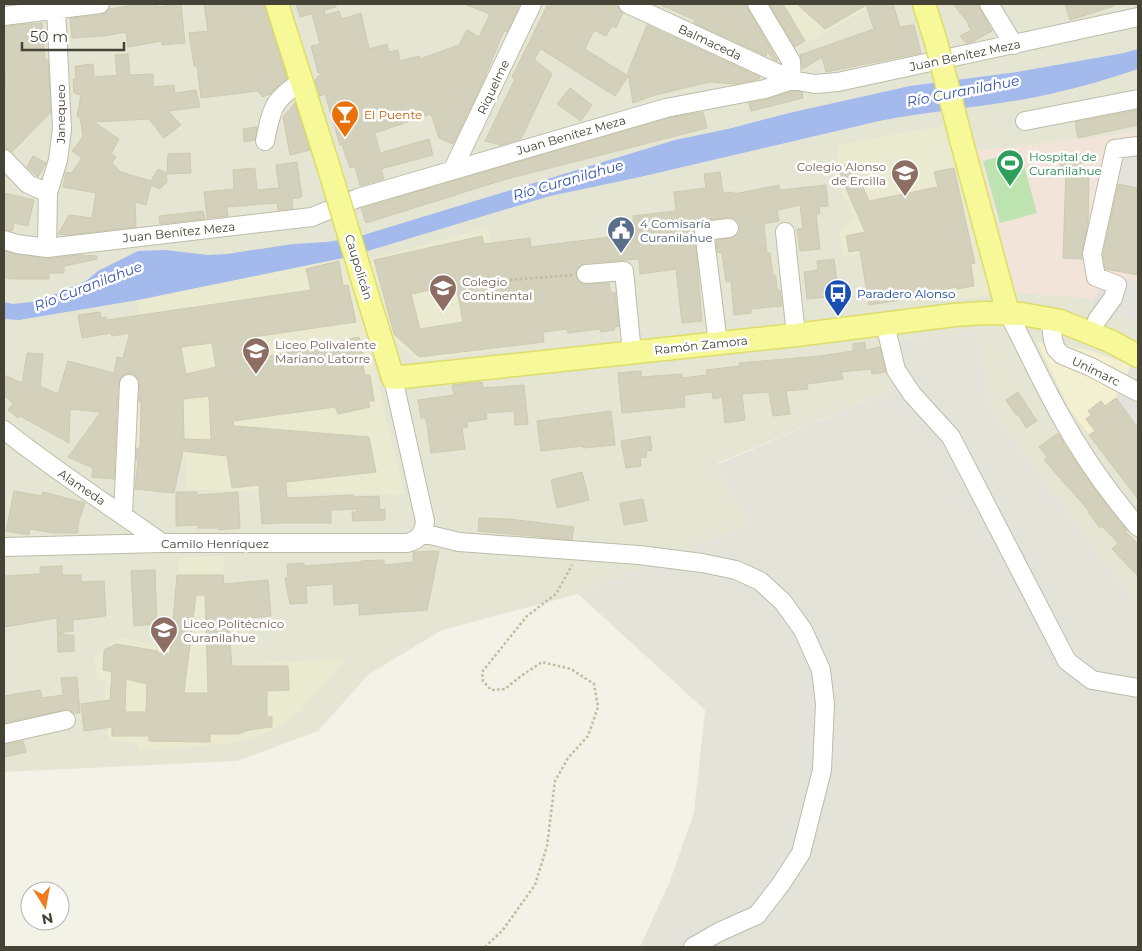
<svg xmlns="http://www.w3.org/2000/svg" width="1142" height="951" viewBox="0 0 1142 951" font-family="Montserrat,sans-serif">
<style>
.residential{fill:#e5e5d4}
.commercial{fill:#f3efd1}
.industrial{fill:#e4e3da}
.education{fill:#eaead0}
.medical{fill:#f2e4d9}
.green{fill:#bde4b0}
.parking{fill:#e3e2dd}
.water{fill:#a4b9ec}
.building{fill:#d3d1bc;stroke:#cdcaaf;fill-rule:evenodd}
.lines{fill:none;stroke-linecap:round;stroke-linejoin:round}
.minor-casing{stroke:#bdbca9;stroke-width:20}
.major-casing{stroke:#dddd68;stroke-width:25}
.path{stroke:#bebc9b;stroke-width:2.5;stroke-dasharray:2.5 2.5;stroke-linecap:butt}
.minor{stroke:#fff;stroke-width:18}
.major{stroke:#f7f998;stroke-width:22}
.major-bridge-casing{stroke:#dddd68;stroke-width:25;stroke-linecap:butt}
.major-bridge{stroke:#f7f998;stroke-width:22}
.labels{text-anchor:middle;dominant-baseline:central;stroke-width:5;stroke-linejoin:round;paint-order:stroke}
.street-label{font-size:12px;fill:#444335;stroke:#fff}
.food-label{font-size:12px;fill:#c56008;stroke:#fff;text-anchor:start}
.leisure-label{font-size:12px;fill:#27864d;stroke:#fff;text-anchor:start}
.education-label{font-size:12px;fill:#785e54;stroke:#fff;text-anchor:start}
.service-label{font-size:12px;fill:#4e5e75;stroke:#fff;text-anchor:start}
.transit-label{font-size:12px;fill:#164399;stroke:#fff;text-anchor:start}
.water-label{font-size:14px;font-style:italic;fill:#3455aa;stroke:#fff}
</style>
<rect width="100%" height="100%" fill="#f2f2e6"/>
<path class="residential" d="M4 4H1138V606L993 412 975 331 881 342 891 390 716 464 750 524 578 594 442 630 369 674 318 731 237 761 4 772Z"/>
<path class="commercial" d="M1037 342 1055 344 1089 350 1138 368V499L1070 410Z"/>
<path class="industrial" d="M975 331 993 412 1138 606V947H640L670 881 694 813 705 710 578 594 750 524 716 465 891 390 881 342Z"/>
<path class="education" d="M763 4H876L791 51Z
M945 125 993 288 986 297 910 300 902 245 843 256 839 232 854 218 834 175 839 145Z
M488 228 506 349 418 361 393 339 369 259Z
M348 257 405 495 186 489 187 457 135 450 138 300Z
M223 556 230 665 345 659 303 709 286 723 266 733 234 743 137 751 138 743 108 740 105 699 107 681 97 678 94 658 120 637 172 650 179 558Z"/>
<path class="medical" d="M1138 132V323L1100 304 1085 298 1008 292 975 151Z"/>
<path class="green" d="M1020 151 1037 213 1000 223 983 161Z"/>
<path class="parking" d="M1138 150V188L1115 184 1119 152Z
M1110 276 1138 282V324L1092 301Z
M1131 365 1138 368V428L1116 398Z"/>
<path class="water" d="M1138 49V69C1100 82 1060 93 1020 100 973 108 926 112 879 121L640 177 550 196 348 257 138 300 19 320 4 319V302L13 304 39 301 86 281 98 271 138 251 165 250 208 255 227 254 293 244 327 242 357 237 675 140 728 129 789 113 910 86 1017 72 1124 53Z"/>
<path class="building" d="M142 4H157L158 7 181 4 185 43 162 45V41L128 47 126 32 103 36 72 38 70 18 101 15 109 9Z
M204 4H264L287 79 270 94 262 97 258 91 201 98 197 66H194L189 33 208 31Z
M296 4H336V7L324 10 325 15 339 11 342 19 361 13 369 49 387 44 389 52 398 50 400 61 419 56 420 59 459 45 467 30 479 37 490 14 464 4H520L507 32 504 31 481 86 453 144 439 138 431 114 375 133 380 153 429 139 433 155 381 169 384 179 360 186 355 167 350 168 342 145H340L325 94 320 96 315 80 323 71 318 73 311 46 320 44 312 14 300 17Z
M548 4H618L619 10 623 13 616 28 612 26 606 36 594 30 585 49 628 76 615 96 541 49 534 59 552 74 521 139 501 145 485 141 515 79 512 77Z
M659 4H746L748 9 778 61 773 59 767 51 766 56 694 23 695 20Z
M769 4H783L805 41 795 47Z
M797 4H893L900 27 914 25 921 53 826 72 822 57 803 69 800 55 874 29 866 5 825 29Z
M953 4H978L992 31 972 42 966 43 960 36 971 30 968 25 969 24Z
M1065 4H1113L1114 6 1070 20Z
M42 23 45 60H48L51 112 12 152 4 148V89H6L4 68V26Z
M647 25 760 77 759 79 736 84 710 82 655 95 633 103 628 72Z
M128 54 130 75 153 74V87L174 85 175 93 196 90 200 107 168 111 181 125 164 138 149 119 94 122 119 139 111 154 116 157 112 163 121 172 151 181 158 169 166 173 167 182 160 189 151 185 146 205 135 202 136 227 69 235 58 234 69 215 92 218 96 193 63 187 66 172 71 173 82 158 72 151 83 137 80 117H77L81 95 74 93 73 79H76L75 66 93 64 94 77 117 75 115 55Z
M570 88 592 105 581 121 557 104Z
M793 91 802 92 803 98 751 111 749 103 768 99Z
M295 103 310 150 290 155 283 117Z
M1138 110V125L1078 138 1075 122Z
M703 112 707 128 503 180 366 223 361 208 668 118Z
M257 127 255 140 244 142 243 129Z
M190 153 191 173 167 174 168 154Z
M1061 153 1082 154 1080 177H1089L1088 222 1082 252V259L1063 258 1066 170H1060Z
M33 156 46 163 38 177 27 167Z
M297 162 302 197 292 199 293 209 278 210 277 203 227 207 228 216 207 218 204 192 234 189 233 170 255 168 257 190 279 188 276 165Z
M852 162 869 201 938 187 934 172 954 168 975 263 971 264 974 286 957 289V287L907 297V299L869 305 860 250 849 252 846 236 865 232 839 172V168Z
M720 172 723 193 734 192V194L779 185 780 190 826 185 828 206 819 207 820 214H816L820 249 800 251 797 229 803 228 800 205 777 210 779 221 764 224 767 253H770L773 276H776L777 290H780L782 306 751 309V313L734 315 731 281 726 282 722 253 717 252 716 240 731 238 739 233 740 227 738 222 734 218 728 217 702 221 697 223 694 227 702 321 682 323 676 269 640 274 639 259 585 263 580 266 576 270 577 280 582 284 609 283 611 293 615 292 619 326 614 327 615 330 601 332 600 329 568 333 567 329 543 332 544 342 419 357 394 334 374 260 482 236 484 244 530 238 531 247 635 234 633 216 676 211 674 192 706 188 704 174ZM456 285 463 322 420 329 411 294Z
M1118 184 1138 188V275L1105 269 1103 254Z
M4 193 34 200 28 226 14 223 12 231 4 230Z
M203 211 205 219 160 224 159 216Z
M4 251 46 259 78 255 97 256V259L64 266V273H49V279H11L4 277Z
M834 259 837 283H834L835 296 807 299 804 272 818 270 817 261Z
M339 261 343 286 348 285 356 322 246 338 251 360 359 337 363 353 360 354 365 375H370L374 401H368L370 407 338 414 335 407 233 421 234 426 369 437 376 472 286 482 287 498 353 495V497L379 496 380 510 385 509V520L353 521 352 512H357V509L331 510V523H278L262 524 259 485 232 488 227 456 183 451 174 493 135 489 138 461 136 460 137 448H140L141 399 139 402V380L135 375 130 373 124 375 120 379 118 384 114 479 92 477 93 468 68 457 101 412 70 409 69 443 20 416 18 418 8 410 13 404 4 395V375L22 383 27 353 43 354 40 386 58 394 68 361 114 373 117 357 123 358 130 333 112 336 111 333 82 338 78 315 100 312 101 318 106 317 107 320 311 290 306 269ZM212 343 216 367 186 374 181 347ZM209 396 211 440 184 439 183 399Z
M865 342 866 350 880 347 886 372 872 374 871 369 841 372 843 379 807 384 808 389 786 391 790 414 773 416 769 392 742 394 745 420 725 423 722 397 713 399 712 392 684 395 685 407 622 413 618 373 641 371V377L682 374V378L707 375 706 370 740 366 739 363 820 356 853 351V344Z
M482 382 483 388 524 385 528 424 515 425 514 411 486 413 487 419 467 422 468 427 462 428 465 449 431 453 426 418H421L418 400 454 395 452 385Z
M1018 392 1037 421 1026 428 1018 414 1016 415 1006 400Z
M1116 398 1138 428V499L1089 435 1095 431 1086 419 1091 415 1088 411 1101 401 1105 406Z
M611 411 615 445 583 448V446L541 451 537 421Z
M1058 433 1064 442 1063 443 1097 492 1127 530 1125 531 1138 544V576L1112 549 1118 543 1102 526 1100 528 1088 512 1089 511 1044 460 1047 457 1039 447Z
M650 436 652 450 646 451 647 457 640 458 641 466 626 468 621 441Z
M582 472 589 500 557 508 551 480Z
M14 491 42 496 43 492 85 503 78 524V533H54L30 529 29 535 6 531Z
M176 492H197V495L238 492 240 528 219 530V528H198V525L176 526Z
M643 499 647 521 624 525 620 503Z
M479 518 509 519 574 527 572 540 478 531Z
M439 551 427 610 359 615V603L334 605 333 584 306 586 307 603 290 604 285 578H288L287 564 304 563V566L361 562V561L384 560V565L413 562V552Z
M62 566V575H81V582L104 581 106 616 73 620V631L57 633 74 636V651L58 652 57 618 4 627V576L40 574V567Z
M155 570 157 624 134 626 131 571Z
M177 575H223L224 584 268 580 271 616 228 620 232 666H288L289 690 267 691V717H272V727L249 730 238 734H210V742L149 741V736H112V727L84 731 81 704 110 700 112 672 103 670 104 650 116 644 158 651V653L170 654ZM196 595H205L208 693H184ZM126 679 147 684 146 712H125Z
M77 677 80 713H74L70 710H64L4 723V696L40 690 42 698 63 695 61 678Z
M23 741 26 752 4 757V744Z"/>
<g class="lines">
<g class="minor-casing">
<path id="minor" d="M628 4 792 80
M757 4 791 61 792 80
M989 4 1014 45
M4 16 100 4
M1025 121 1138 99
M265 141C272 107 273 100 302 81
M4 159 28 184 48 193
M453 169 532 4
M785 232 796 335
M4 240 17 244 47 248 312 217 358 198 666 108 765 89 792 80 815 84 838 82 1138 17
M47 248 48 193 58 160 62 129 56 9
M586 274 624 271 632 353
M1008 313C1025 345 1040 379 1058 411 1080 452 1108 492 1138 527
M1050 318 1053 340 1056 349 1062 355 1091 367 1138 392
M1097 320 1113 298 1117 285 1096 277 1092 254 1115 149 1138 146
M885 324 896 370 912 394 951 437 1067 661 1092 680 1138 688
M718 343 704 231 729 228
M4 430C54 470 109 505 162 543
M123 515 129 384
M422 533 459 542 639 555 702 563 736 570 760 581 783 602 803 630 821 670 825 704 822 770 801 853 781 884 757 915 719 932 693 947
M4 547 162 543H407C419 540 424 533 425 521L393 378
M4 734 66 720"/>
</g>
<g class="major-casing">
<path id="major" d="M277 4 328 165
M924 4 936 42
M962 143 1008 313
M363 281 393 378 796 335 954 315 985 313 1022 314 1060 321 1110 341 1138 356"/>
</g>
<path class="path" d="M510 280 572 275
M485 947 502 931 535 885 547 846 555 781 568 758 588 736 598 707 594 684 571 669 542 662 521 676 505 689 491 690 483 681 482 672 527 616 556 594 572 565"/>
<use href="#minor" class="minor"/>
<use href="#major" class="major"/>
<g class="major-bridge-casing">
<path id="major-bridge" d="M936 42 962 143
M328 165 363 281"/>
</g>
<use href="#major-bridge" class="major-bridge"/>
</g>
<defs>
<g id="bar-pin" transform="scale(1.4375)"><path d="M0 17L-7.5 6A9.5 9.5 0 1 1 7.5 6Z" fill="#e8710a" stroke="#fff"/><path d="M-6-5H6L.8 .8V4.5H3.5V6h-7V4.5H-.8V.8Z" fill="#fff"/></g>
<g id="stadium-pin" transform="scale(1.4375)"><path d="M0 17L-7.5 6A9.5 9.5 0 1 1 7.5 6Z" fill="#2e9e5b" stroke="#fff"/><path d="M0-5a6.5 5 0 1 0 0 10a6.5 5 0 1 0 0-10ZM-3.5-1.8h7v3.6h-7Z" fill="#fff"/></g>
<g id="school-pin" transform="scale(1.4375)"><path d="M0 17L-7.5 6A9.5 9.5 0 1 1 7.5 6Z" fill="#8d6e63" stroke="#fff"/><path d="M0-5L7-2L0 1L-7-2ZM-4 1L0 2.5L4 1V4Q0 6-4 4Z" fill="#fff"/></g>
<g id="civic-pin" transform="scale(1.4375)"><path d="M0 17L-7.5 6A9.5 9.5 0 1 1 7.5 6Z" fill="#5c6f8a" stroke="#fff"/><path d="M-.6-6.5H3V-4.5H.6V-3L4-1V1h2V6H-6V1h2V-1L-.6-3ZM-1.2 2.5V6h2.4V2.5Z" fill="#fff"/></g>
<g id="bus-pin" transform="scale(1.4375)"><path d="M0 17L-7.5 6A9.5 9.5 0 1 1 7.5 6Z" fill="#1a4fb4" stroke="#fff"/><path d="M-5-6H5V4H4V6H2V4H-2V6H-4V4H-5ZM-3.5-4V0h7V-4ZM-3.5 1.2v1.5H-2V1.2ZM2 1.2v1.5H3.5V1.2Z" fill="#fff"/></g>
</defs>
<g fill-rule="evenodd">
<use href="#bar-pin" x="345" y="114"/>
<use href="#stadium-pin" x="1010" y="163"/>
<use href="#school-pin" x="905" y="173"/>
<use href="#civic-pin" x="621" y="230"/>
<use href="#school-pin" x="443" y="288"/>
<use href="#bus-pin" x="838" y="293"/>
<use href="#school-pin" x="256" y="351"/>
<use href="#school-pin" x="164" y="630"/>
</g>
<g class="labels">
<g class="street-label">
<text transform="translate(710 42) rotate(25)">Balmaceda</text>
<text transform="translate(965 55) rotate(-12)">Juan Benítez Meza</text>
<text transform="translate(493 87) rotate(-65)">Riquelme</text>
<text transform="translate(60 114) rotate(-90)">Janequeo</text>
<text transform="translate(571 135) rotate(-16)">Juan Benítez Meza</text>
<text transform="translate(179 232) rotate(-6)">Juan Benítez Meza</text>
<text transform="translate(359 267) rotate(73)">Caupolicán</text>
<text transform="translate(701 345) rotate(-6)">Ramón Zamora</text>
<text transform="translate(1096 371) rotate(26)">Unimarc</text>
<text transform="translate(82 487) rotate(34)">Alameda</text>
<text x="215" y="543">Camilo Henríquez</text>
</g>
<g class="food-label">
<text x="364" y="114">El Puente</text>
</g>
<g class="leisure-label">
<text x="1029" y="156">Hospital de<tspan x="1029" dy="14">Curanilahue</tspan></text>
</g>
<g class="education-label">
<text x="886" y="166" text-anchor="end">Colegio Alonso<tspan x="886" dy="14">de Ercilla</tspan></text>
<text x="462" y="281">Colegio<tspan x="462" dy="14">Continental</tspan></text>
<text x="275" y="344">Liceo Polivalente<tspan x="275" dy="14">Mariano Latorre</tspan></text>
<text x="183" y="623">Liceo Politécnico<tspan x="183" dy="14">Curanilahue</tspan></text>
</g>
<g class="service-label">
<text x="640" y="223">4 Comisaría<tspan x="640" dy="14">Curanilahue</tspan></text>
</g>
<g class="transit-label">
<text x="857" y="293">Paradero Alonso</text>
</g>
<g class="water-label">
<text transform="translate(963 91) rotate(-11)">Río Curanilahue</text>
<text transform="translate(568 180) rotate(-16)">Río Curanilahue</text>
<text transform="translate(88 286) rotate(-21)">Río Curanilahue</text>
</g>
</g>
<rect width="1142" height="951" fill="none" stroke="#444335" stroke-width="10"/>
<g transform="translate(45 906) rotate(169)"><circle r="24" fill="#ffffff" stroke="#b4b4ae"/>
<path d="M0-4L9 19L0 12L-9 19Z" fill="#ef7d20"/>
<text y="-8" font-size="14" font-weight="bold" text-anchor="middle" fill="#444335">N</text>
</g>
<path d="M22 42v8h102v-8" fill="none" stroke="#444335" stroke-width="2.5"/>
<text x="30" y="42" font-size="15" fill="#444335" stroke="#ffffff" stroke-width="4" paint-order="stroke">50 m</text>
</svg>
